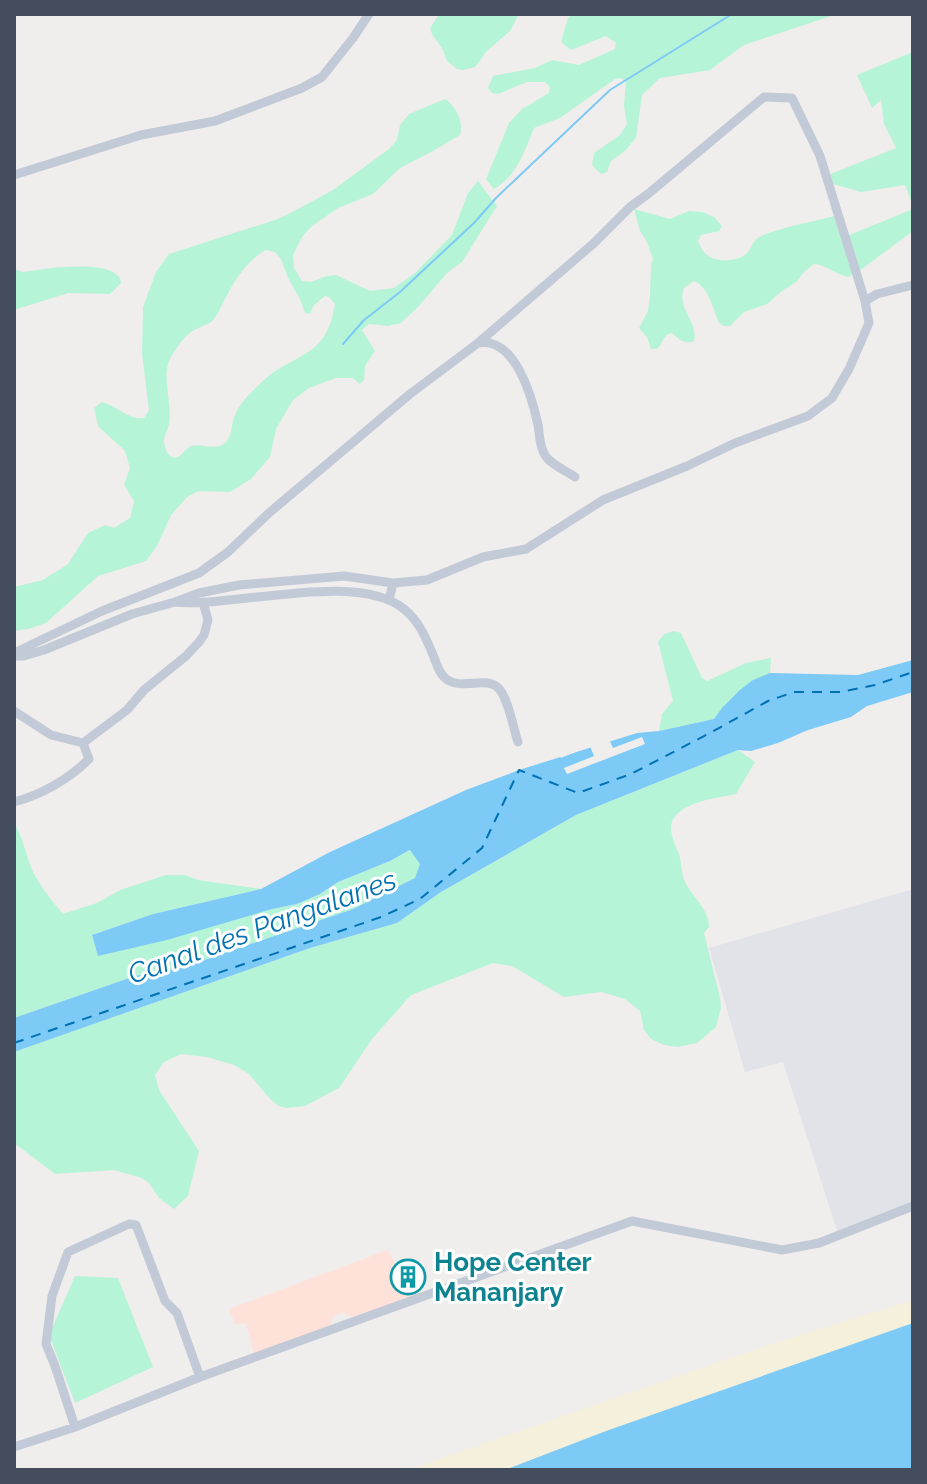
<svg xmlns="http://www.w3.org/2000/svg" width="927" height="1484" viewBox="0 0 927 1484" font-family="Raleway,sans-serif">
<style>
.medical{fill:#fee2da}
.airport{fill:#e1e3e9}
.green{fill:#b5f4d7;fill-rule:evenodd}
.sand{fill:#f4f0db}
.water{fill:#7dcaf6}
.pier{fill:#f0eded}
.lines{fill:none;stroke-linecap:round;stroke-linejoin:round}
.stream{stroke:#7dcaf6;stroke-width:2}
.ferry{stroke:#0072b3;stroke-width:2;stroke-dasharray:10 8;stroke-linecap:butt}
.minor{stroke:#c2cad7;stroke-width:9}
.labels{text-anchor:middle;dominant-baseline:central;stroke-width:6;stroke-linejoin:round;paint-order:stroke}
.culture-label{font-size:26px;font-weight:bold;fill:#0d838f;stroke:#fff;text-anchor:start}
.water-label{font-size:28px;font-style:italic;fill:#0072b3;stroke:#fff}
</style>
<rect width="100%" height="100%" fill="#f0eded"/>
<path class="medical" d="M388 1250 395 1264 407 1260 420 1293 353 1318 343 1313 333 1316 330 1327 254 1354 246 1323 235 1324 229 1309Z"/>
<path class="airport" d="M913 889V1203L838 1234 783 1062 745 1072 709 948Z"/>
<path class="green" d="M439 14H519L510 31 486 52 479 62 475 67 463 70 457 69 447 61 443 50 432 34 430 28Z
M572 14H837L744 45 710 70 660 78 642 95 636 137 626 150 611 161 607 172 601 174 592 165 594 153 620 135 627 124 624 106 626 81 621 78 615 79 560 118 534 128C525 150 517 176 494 189L486 179 509 123 522 109 549 93 550 87 545 82H527L498 94 492 93 488 88 493 76 535 68 552 60 579 65 615 49 616 43 606 36 571 50 561 42 568 18Z
M913 52V206L905 185 861 192 833 184 828 175 896 148 884 124 881 100 872 108 857 75Z
M445 99C456 106 464 122 460 135L433 151 400 168 373 194 338 208 312 226 302 237 293 255 294 268 302 281 311 282 327 276 336 275 370 291 394 288 415 273 452 235 468 193 478 181 497 206 462 262 447 273 419 306 401 323 388 326 369 324 362 330 375 351 365 366 364 380 360 384 353 378H336L309 388 293 400 276 429 270 457 251 479 230 492 198 491 187 497 171 515 157 546 146 561 98 576 46 623 28 629 14 631V587L43 580 68 564 88 533 105 525 114 528 130 518 134 501 124 485 130 468 125 451 98 426 94 408 102 402C117 406 128 420 144 418L149 410 142 354 143 307 156 272 169 254 278 219 298 209 333 190 389 149 397 140 400 125 409 114ZM266 250 275 252 281 259 288 278 300 299 305 313 310 314 314 305 325 296 329 297 335 304C326 360 296 351 263 381 254 390 241 401 236 413 231 422 233 434 226 442 216 452 202 443 191 446 184 449 180 461 172 457 167 455 164 446 164 441 164 434 168 430 169 424 173 402 160 377 171 357 177 347 184 336 194 330 200 327 206 325 211 322 217 317 220 308 224 301 234 281 246 261 266 250Z
M634 209 670 219 689 211 702 212 714 217 722 226 719 231 701 235 698 241C700 245 701 249 704 252 712 263 735 262 745 255 754 248 749 240 766 234 788 226 812 222 834 216L852 274 849 277C836 275 827 265 814 264L804 272 796 282 782 291 767 304 744 312 730 326H724L719 323C713 309 709 287 694 281L684 288C676 309 699 322 694 341 684 345 679 339 672 333 662 335 664 343 657 349H651L647 337 639 328 648 311 650 296 651 265 653 259 647 242 640 231Z
M913 209V231L859 271 847 236Z
M59 267C77 267 108 263 120 278L121 283 110 294 68 293 14 310V269L23 272Z
M674 631 681 633 702 678 707 681 746 663 771 658 770 673C748 682 728 699 714 719L659 731 662 714 673 701 658 642 664 634Z
M738 750 755 762 736 794C717 798 669 803 671 830 672 838 676 847 679 854 682 864 681 875 686 884 694 898 709 910 709 927L704 933 720 998 721 1008 716 1027 697 1043 678 1047 664 1045 651 1039 644 1030 640 1011 625 999 601 992 564 997 512 966 493 963 411 995 372 1039 339 1088 305 1106 286 1108 279 1106 271 1100 249 1074 234 1065 207 1057 181 1054 164 1062 155 1075 159 1090 199 1151 188 1196 174 1209 159 1198 149 1183 142 1178 114 1170 55 1174 14 1143V1052L310 948 397 923 441 892 576 815Z
M14 823C23 837 26 856 33 872 41 887 52 901 63 914L97 903 120 890 166 875H185L198 880 261 889 153 914 92 935 98 956 272 909 297 904 320 894 338 882 390 861 411 850 420 864 416 878 353 909 184 967 135 976 14 1018Z
M75 1276 118 1278 153 1367 75 1403 49 1335Z"/>
<path class="sand" d="M913 1300V1348L553 1470H408L765 1346Z"/>
<path class="water" d="M913 660V692L867 706 851 717 808 730 778 743 751 751 738 750 576 815 441 892 397 923 310 948 14 1052V1018L135 976 184 967 353 909 415 878 420 864 410 850 390 861 338 882 320 894 297 904 272 909 167 940 98 956 92 935 153 914 261 889 330 852 466 790 519 770 637 733 659 731 714 719 722 708 740 690 753 680 770 673 858 675Z
M913 1323V1470H505L606 1431Z"/>
<path class="pier" d="M611 737 609 739 613 748 642 737 645 744 567 774 564 768 594 756 590 746 561 758 559 754Z"/>
<g class="lines">
<path class="stream" d="M343 344 364 320 400 292 475 222 496 198 610 90 732 14"/>
<path class="ferry" d="M14 1043 381 917 420 899 482 848 519 770 578 793 631 774 708 734 768 701 794 692H841L875 685 913 672"/>
<path class="minor" d="M14 175 141 135 215 121 302 88 322 77 353 38 369 14
M865 301 877 294 913 285
M389 600 393 583 427 580 483 557 526 549 603 500 687 466 735 443 808 416 832 398 849 369 869 323 865 301 820 156 792 98 764 97 648 194 630 207 593 244 478 343
M175 602C235 608 356 570 404 609 419 621 426 638 433 655 436 662 438 671 444 677 459 693 488 673 500 690 509 702 513 727 518 742
M14 653 102 611 199 573 228 552 269 513 410 394 478 343C515 336 532 397 538 425 540 436 539 446 545 455 550 464 566 471 575 477
M14 656H24L44 650 132 614 175 602 199 593 239 585 344 576 393 583
M14 711 51 735 83 743
M83 743 127 710 144 690 186 656 199 642 204 635 208 620 203 602
M14 802C41 795 69 779 89 759L83 743
M75 1427 55 1366 46 1344 52 1296 68 1252 129 1224 136 1225 165 1301 177 1313 200 1377
M14 1447 75 1427 200 1377 632 1221 782 1250 819 1243 913 1206"/>
</g>
<defs>
<g id="building-ring" transform="scale(1.8)"><circle r="9.5" fill="#fff" stroke="#0f9aa8" stroke-width="1.5"/><path d="M-4-6H4V6H1V3H-1V6H-4ZM-2.5-4.3h1.7v1.8h-1.7ZM.8-4.3h1.7v1.8H.8ZM-2.5-1h1.7V.8h-1.7ZM.8-1h1.7V.8H.8Z" fill="#0f9aa8"/></g>
</defs>
<g fill-rule="evenodd">
<use href="#building-ring" x="408" y="1277"/>
</g>
<g class="labels">
<g class="culture-label">
<text x="434" y="1262">Hope Center<tspan x="434" dy="30">Mananjary</tspan></text>
</g>
<g class="water-label">
<text transform="translate(262 927) rotate(-20)">Canal des Pangalanes</text>
</g>
</g>
<rect width="927" height="1484" fill="none" stroke="#434d5d" stroke-width="32"/>
</svg>
